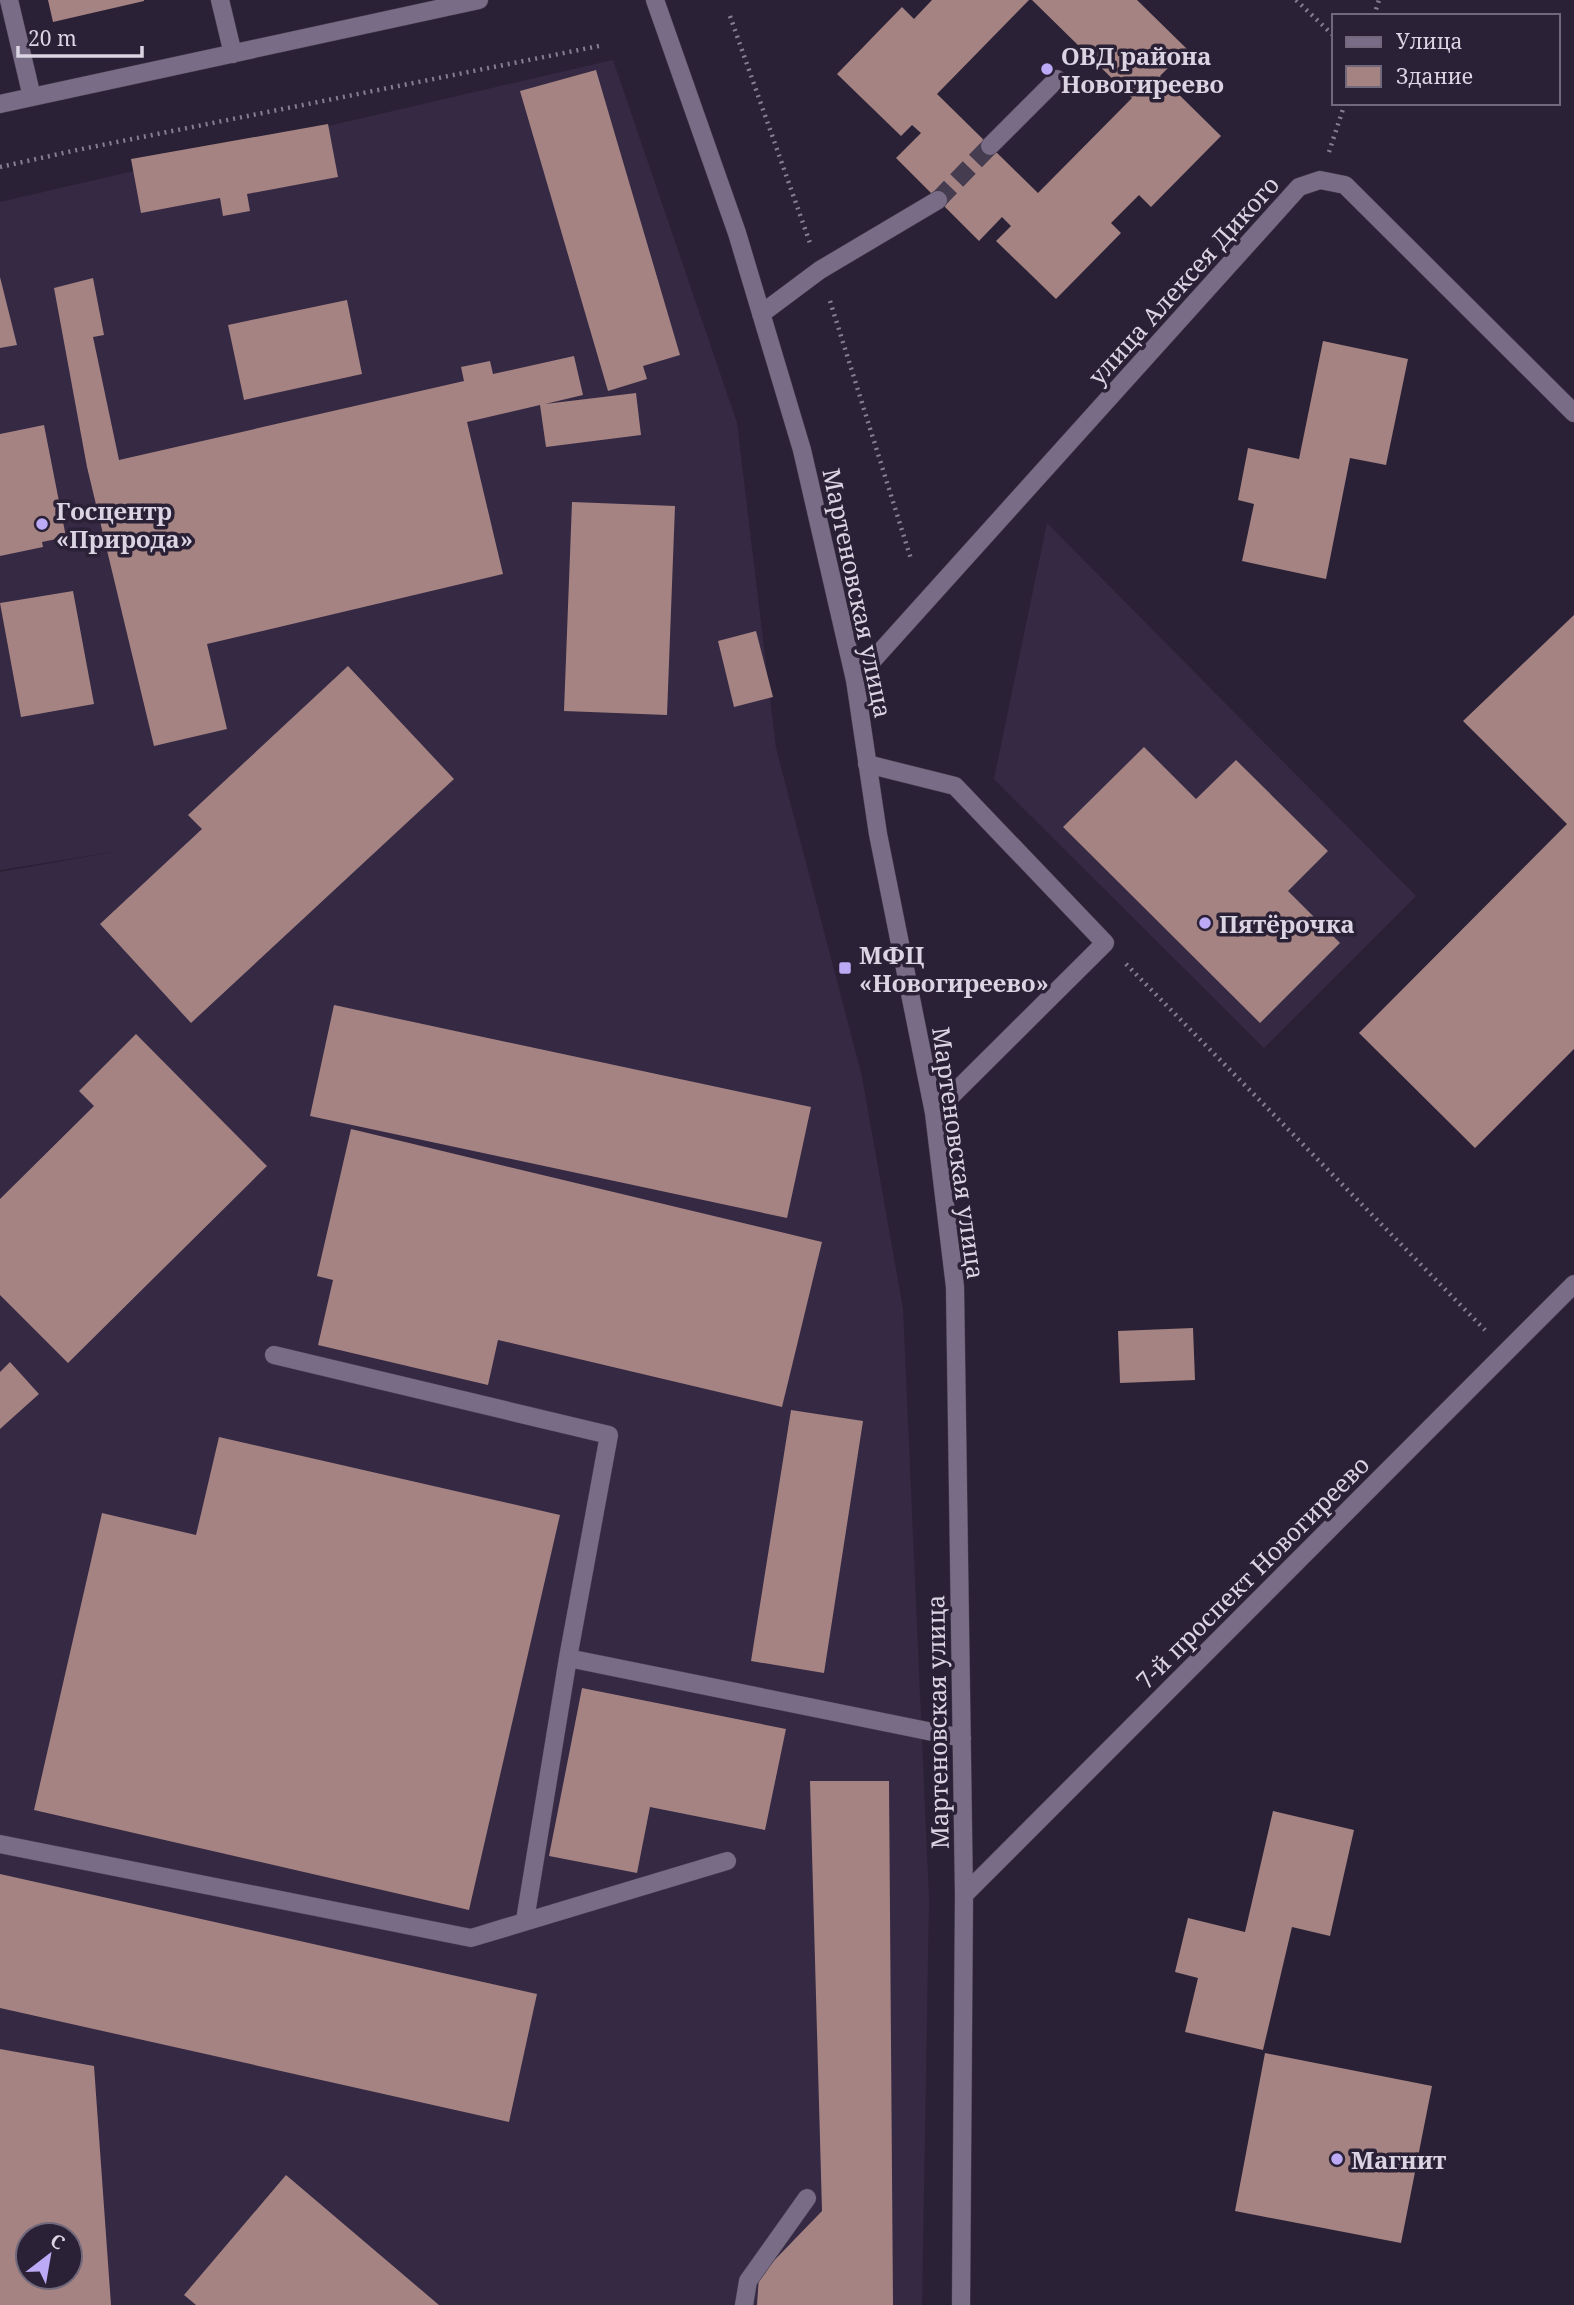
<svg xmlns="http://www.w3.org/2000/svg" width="1574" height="2305" viewBox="0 0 1574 2305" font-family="'Noto Serif',serif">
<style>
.built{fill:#362944;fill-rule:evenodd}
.building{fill:#a48382;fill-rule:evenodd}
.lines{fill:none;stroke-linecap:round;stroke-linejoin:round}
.minor-tunnel{stroke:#453c50;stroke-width:18;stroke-dasharray:18 9;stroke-linecap:butt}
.minor-casing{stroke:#473f50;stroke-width:19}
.path{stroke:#867e90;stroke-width:4.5;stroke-dasharray:2 5;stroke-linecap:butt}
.minor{stroke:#786c86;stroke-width:18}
.poi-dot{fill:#bcaaf6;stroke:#2b2136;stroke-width:2.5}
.labels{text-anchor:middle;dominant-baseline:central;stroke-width:7;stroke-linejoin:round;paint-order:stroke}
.poi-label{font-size:24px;font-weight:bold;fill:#dad4e3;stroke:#2b2136;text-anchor:start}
.street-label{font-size:24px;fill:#dad4e3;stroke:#2b2136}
</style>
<rect width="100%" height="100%" fill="#2b2136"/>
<path class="built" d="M613 60 737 423 776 748 862 1077 903 1309 929 1899 922 2305H0V872L119 851 0 870V202ZM28 2235H70V2277H28Z
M1047 523 1416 896 1264 1048 994 779Z"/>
<path class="building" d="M48 0H144V1L53 22Z
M932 0H1029L937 94 1038 193 1132 98 1032 0H1137L1187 49 1160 76 1221 136 1151 207 1139 195 1111 223 1121 233 1056 299 996 241 1011 226 1002 217 979 241 896 158 921 133 912 125 901 136 837 74 902 7 914 19Z
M596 70 680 355 643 366 647 379 608 391 520 91Z
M328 124 338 177 247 194 250 211 223 216 220 198 141 213 131 159Z
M0 277 17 345 0 348Z
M93 278 104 335 93 337 119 460 464 381 461 367 490 361 493 374 574 356 583 395 545 404 636 393 641 435 546 447 540 405 467 422 503 574 207 644 227 729 154 746 87 467 54 288Z
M347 300 362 374 244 400 228 325Z
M1323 341 1408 359 1386 465 1350 458 1326 579 1242 561 1254 504 1238 500 1248 448 1299 459Z
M44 425 66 537 42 542 43 547 0 556V434Z
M572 502 675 506 667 715 564 711Z
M73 591 94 704 21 717 0 603Z
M1574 615V1049L1475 1148 1359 1033 1567 824 1463 721Z
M756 631 773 697 734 707 718 641Z
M348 666 454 779 191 1023 100 924 202 829 188 815Z
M1144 747 1196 799 1236 760 1328 851 1288 891 1340 943 1260 1023 1063 827Z
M334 1005 811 1107 787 1218 310 1116Z
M136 1034 267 1166 68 1363 0 1295V1199L94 1106 79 1091Z
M351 1129 822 1242 782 1407 498 1340 488 1385 318 1345 333 1280 317 1276Z
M1193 1328 1195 1380 1120 1383 1118 1331Z
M10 1362 39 1394 0 1429V1372Z
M791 1410 863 1421 824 1673 751 1661Z
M219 1437 560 1515 469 1910 34 1810 102 1513 196 1535Z
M582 1688 786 1729 765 1830 650 1807 637 1873 549 1856Z
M810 1781H889L893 2305H757L759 2276 822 2211Z
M1273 1811 1354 1830 1330 1936 1292 1927 1263 2050 1185 2032 1198 1978 1175 1972 1188 1918 1245 1932Z
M0 1874 537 1994 509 2122 0 2008Z
M0 2049 94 2066 111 2305H0ZM28 2235H70V2277H28Z
M1265 2053 1432 2086 1401 2243 1235 2211Z
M286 2175 439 2305H196L184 2295Z"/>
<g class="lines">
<path class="minor-tunnel" d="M938 200 990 146"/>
<g class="minor-casing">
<path id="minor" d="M9 0 32 97
M220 0 233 54
M655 0 737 233 802 450 855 680 878 834 934 1113 955 1287 964 1895 961 2305
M0 104 479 0
M990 146 1057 79
M761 314 820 270 938 200
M855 680 1299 187 1320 180 1345 185 1574 413
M867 764 955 786 1105 943 934 1113
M274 1355 609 1435 568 1658 525 1920
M568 1658 962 1738
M0 1844 471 1938 727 1861
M964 1895 1574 1284
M744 2305 748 2281 807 2198"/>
</g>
<path class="path" d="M1296 0 1334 36
M730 16 810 243
M1374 16 1379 0
M1329 152 1345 103
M0 167 77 150 599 46
M830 301 911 559
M1126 964 1485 1330"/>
<use href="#minor" class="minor"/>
</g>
<g class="poi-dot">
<circle cx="1047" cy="69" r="7"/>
<circle cx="42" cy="524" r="7"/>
<circle cx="1205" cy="923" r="7"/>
<rect x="838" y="961" width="14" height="14" rx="3.5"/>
<circle cx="1337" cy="2159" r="7"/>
</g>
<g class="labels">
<g class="poi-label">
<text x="1061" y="55">ОВД района<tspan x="1061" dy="28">Новогиреево</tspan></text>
<text x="56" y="510">Госцентр<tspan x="56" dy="28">«Природа»</tspan></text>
<text x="1219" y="923">Пятёрочка</text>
<text x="859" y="954">МФЦ<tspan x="859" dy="28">«Новогиреево»</tspan></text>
<text x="1351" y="2159">Магнит</text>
</g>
<g class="street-label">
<text transform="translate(1183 280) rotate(-48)">улица Алексея Дикого</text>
<text transform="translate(858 593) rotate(78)">Мартеновская улица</text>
<text transform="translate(959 1153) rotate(82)">Мартеновская улица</text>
<text transform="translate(1252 1572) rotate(-45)">7-й проспект Новогиреево</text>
<text transform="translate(937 1722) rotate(-91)">Мартеновская улица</text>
</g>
</g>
<rect x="1332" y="14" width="228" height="91" fill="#2b2136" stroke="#71697b" stroke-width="2"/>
<rect x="1346" y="37" width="35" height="10" fill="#786c86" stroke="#71697b" stroke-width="2"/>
<text x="1396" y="49" font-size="21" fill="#dad4e3">Улица</text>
<rect x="1346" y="66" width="35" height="21" fill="#a48382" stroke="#71697b" stroke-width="2"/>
<text x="1396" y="84" font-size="21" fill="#dad4e3">Здание</text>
<g transform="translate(49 2256) rotate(31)"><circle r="33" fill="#2b2136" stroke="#71697b" stroke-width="2"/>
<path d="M0-5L12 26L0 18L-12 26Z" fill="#bcaaf6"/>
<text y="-10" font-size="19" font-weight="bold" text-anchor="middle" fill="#dad4e3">С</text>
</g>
<path d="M18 46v10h124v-10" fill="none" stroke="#dad4e3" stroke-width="3.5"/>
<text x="28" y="46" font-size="21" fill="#dad4e3" stroke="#2b2136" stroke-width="5" paint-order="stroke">20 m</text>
</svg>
